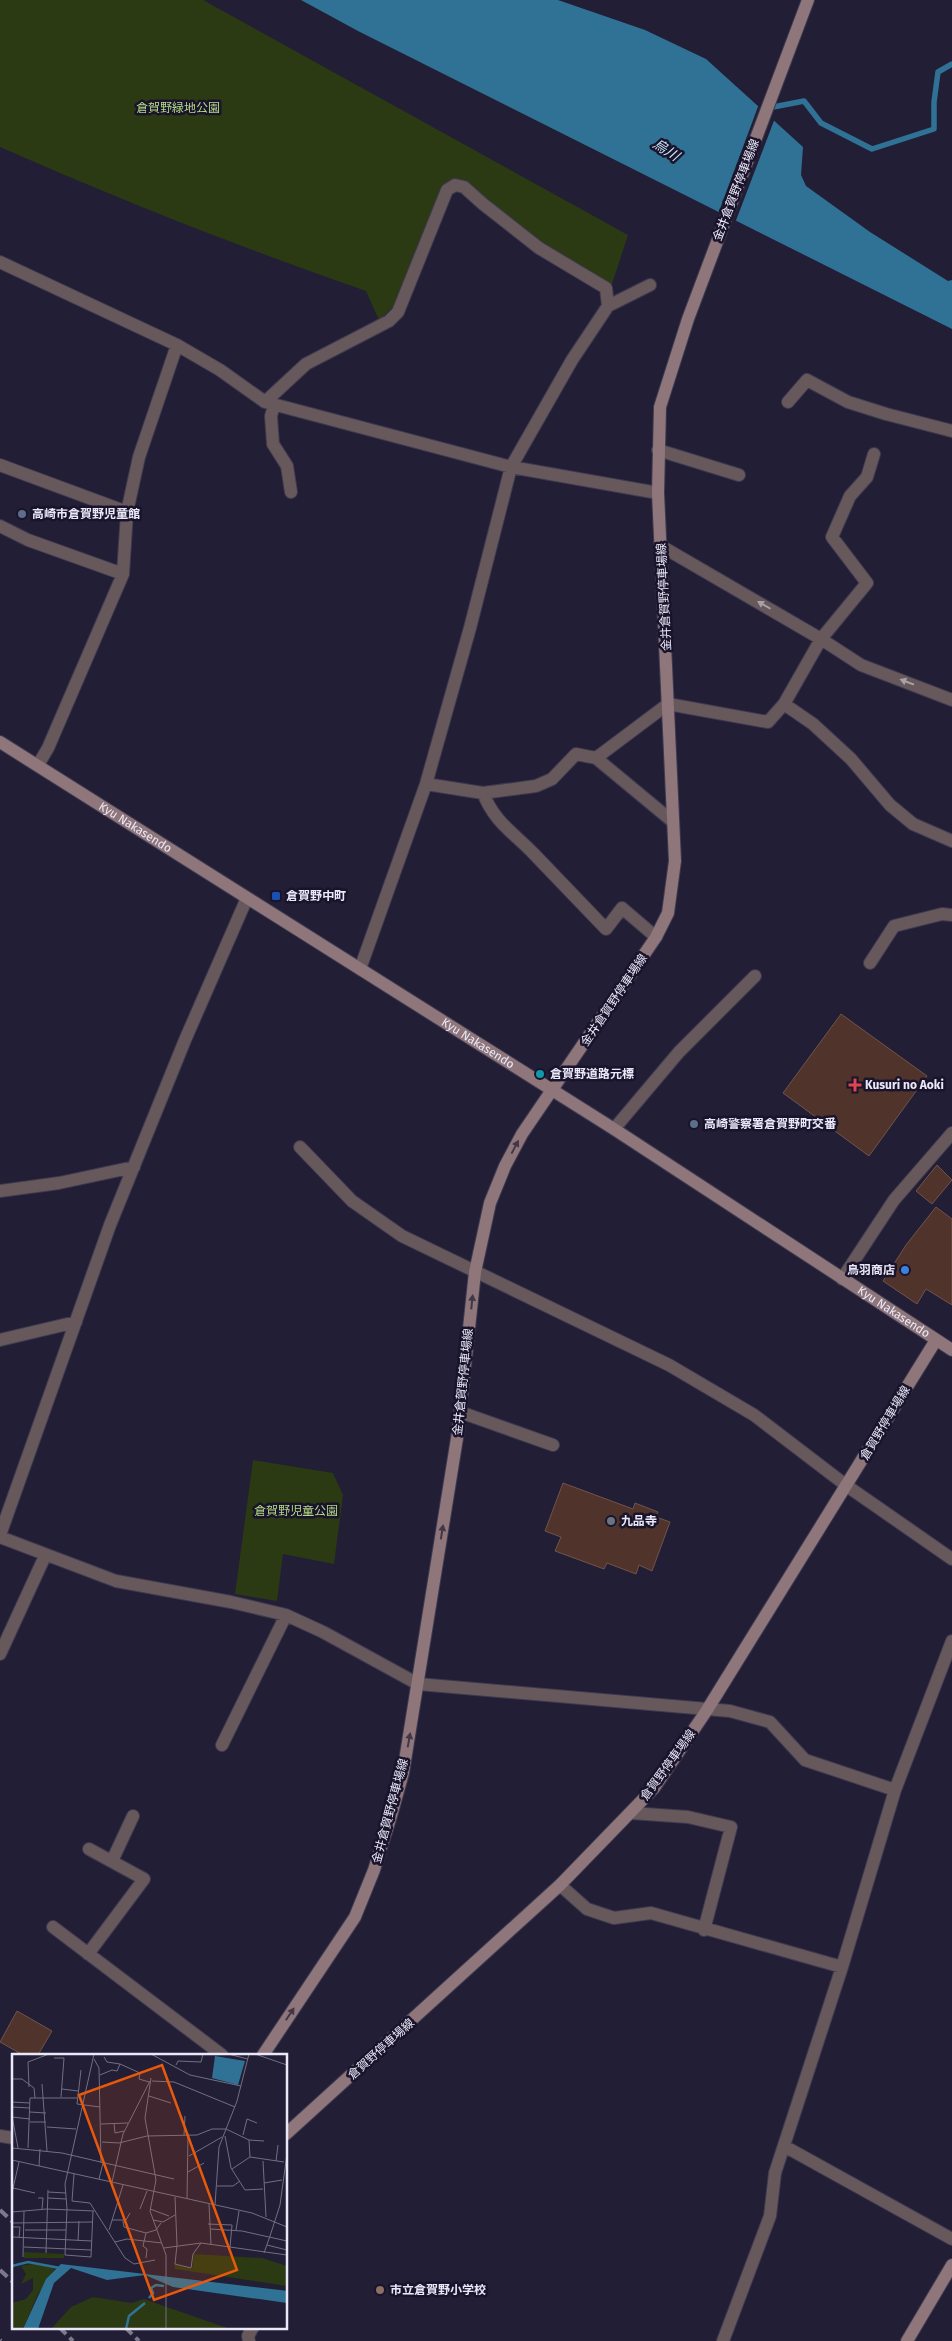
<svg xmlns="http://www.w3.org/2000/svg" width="952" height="2341" viewBox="0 0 952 2341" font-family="'Fira Sans','Noto Sans JP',sans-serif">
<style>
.green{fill:#2b3a13}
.water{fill:#307295}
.pier{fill:#221e35}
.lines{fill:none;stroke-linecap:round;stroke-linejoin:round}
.stream{stroke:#307295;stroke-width:5.5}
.building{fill:#50342b;stroke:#71534a}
.street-casing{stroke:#3e3a50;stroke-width:14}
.secondary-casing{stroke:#3e3a50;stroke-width:14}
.street{stroke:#67585b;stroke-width:12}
.secondary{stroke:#8e767b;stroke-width:12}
.rail{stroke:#7d798d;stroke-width:4;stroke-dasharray:10 5;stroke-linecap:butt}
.oneway{fill:#a9a0aa}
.oneway2{fill:#423647}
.service-dot{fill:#5c6f8a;stroke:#19142b;stroke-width:2}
.transit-dot{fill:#1a4fb4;stroke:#19142b;stroke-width:2}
.culture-dot{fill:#0f9aa8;stroke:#19142b;stroke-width:2}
.health-dot{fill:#e0444e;stroke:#19142b;stroke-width:2}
.shop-dot{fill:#3f7fe0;stroke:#19142b;stroke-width:2}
.worship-dot{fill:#6b7280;stroke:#19142b;stroke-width:2}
.education-dot{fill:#8d6e63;stroke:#19142b;stroke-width:2}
.labels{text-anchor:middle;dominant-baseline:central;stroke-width:5;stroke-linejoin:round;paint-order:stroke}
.park-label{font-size:12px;fill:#b5d985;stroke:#19142b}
.street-label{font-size:12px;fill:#ebe9f9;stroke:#19142b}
.poi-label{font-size:12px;font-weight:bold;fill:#ebe9f9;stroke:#19142b;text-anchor:start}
.water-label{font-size:14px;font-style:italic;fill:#c6e9fe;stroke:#19142b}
.inset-river{fill:none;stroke:#307295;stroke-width:2.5}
.inset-road{fill:none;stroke:#726f83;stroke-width:1}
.view{fill:#e8590c;fill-opacity:0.15;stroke:#e8590c;stroke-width:2.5}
.inset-edge{fill:none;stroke:#ebe9f9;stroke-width:2.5}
</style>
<rect width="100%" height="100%" fill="#221e35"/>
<path class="green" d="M0 0H203L628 235 611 287 540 243 480 195 443 188 393 307 379 320 366 291C242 248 120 200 0 147Z
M253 1460 333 1473 343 1495 334 1564 283 1554 277 1601 235 1594Z"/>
<path class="water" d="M301 0H558L645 30 706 59 803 147 801 175 806 186 870 232 948 281 952 280V329L358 31Z"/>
<path class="pier" d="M759 104 775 118 735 223 718 214Z"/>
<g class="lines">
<path class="stream" d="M768 108 804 101 821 123 872 149 934 129V102L938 72 952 64"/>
</g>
<path class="building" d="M841 1014 927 1076 869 1156 783 1093Z
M937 1165 952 1180 932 1204 916 1191Z
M936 1207 952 1219V1305L926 1289 917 1304 883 1281 906 1245Z
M563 1483 633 1509 635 1503 658 1512 656 1517 670 1522 652 1571 639 1565 636 1574 607 1563 604 1569 555 1551 561 1537 545 1531Z
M17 2011 52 2031 38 2055H23L0 2042Z"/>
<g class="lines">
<g class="street-casing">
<path id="street" d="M0 262 177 345 220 370 265 402 511 467 658 493
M608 306 650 285
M265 402 306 364 389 321 398 312 447 190 455 185 464 187 483 204 539 248 606 288 608 306 572 360 511 467 470 628 426 784 360 969
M788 402 807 380 848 402 886 414 952 431
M274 405 271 416 273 444 287 466 291 492
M658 450 739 475
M0 465 127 512
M0 526 28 540 123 574
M661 546 821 639 861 665 952 700
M784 704 813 724 851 759 890 805 913 824 952 841
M596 758 668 704 768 722 784 704 821 639 867 583 832 537 850 496 867 477 874 454
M38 765 48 748 123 574 127 512 139 457 177 345
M426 784 483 793 536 786 552 779 576 754 596 758 672 821
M483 793C495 823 513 832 534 854 558 879 582 904 606 929L622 908 656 937
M870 963 894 926 942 914 952 915
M614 1129 679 1052 755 976
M300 1147 352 1201 402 1236 669 1365 754 1415 847 1486 952 1559
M0 1191 59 1183 134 1167
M842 1279 894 1200 952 1133
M0 1340 76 1322
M460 1412 553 1445
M0 1535 110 1225 185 1040 247 898
M0 1537 116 1581 231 1602 286 1615 323 1632 418 1684 730 1711 770 1722 805 1760 895 1790
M0 1654 45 1556
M222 1745 286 1615
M631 1813 688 1817 731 1827 704 1930
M112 1861 133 1816
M560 1885 587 1909 614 1918 651 1913 842 1967
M53 1927 222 2055
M88 1954 144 1879 89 1849
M0 2136 14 2138
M784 2146 952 2239
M249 2341 248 2336 253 2327
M723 2341 770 2216 775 2173 842 1967 895 1790 952 1641"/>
</g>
<g class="secondary-casing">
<g id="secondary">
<path id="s1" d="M0 742 614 1129 952 1350"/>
<path d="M263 2055 355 1917 374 1870 391 1816 403 1773 458 1432 475 1272 490 1203 505 1166 522 1134 656 937 668 913 675 861 658 493 660 407 688 319 808 0"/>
<path d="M286 2134 560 1885 654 1788 707 1710 936 1340"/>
<path d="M907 2341 952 2265"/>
</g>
</g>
<use href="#street" class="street"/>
<use href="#secondary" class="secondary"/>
<path class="rail" d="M0 2210 14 2223
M0 2270 14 2283
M59 2327 73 2341
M125 2327 139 2341
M0 2340 1 2341"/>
</g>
<defs><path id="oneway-solid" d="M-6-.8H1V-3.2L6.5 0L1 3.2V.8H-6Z" transform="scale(1.25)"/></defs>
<g class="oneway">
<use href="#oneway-solid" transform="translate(764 605) rotate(-150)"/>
<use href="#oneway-solid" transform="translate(907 682) rotate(-159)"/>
</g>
<g class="oneway2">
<use href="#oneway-solid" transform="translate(515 1147) rotate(-62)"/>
<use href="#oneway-solid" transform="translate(472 1302) rotate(-84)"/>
<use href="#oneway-solid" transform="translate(442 1532) rotate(-81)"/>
<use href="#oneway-solid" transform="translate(409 1740) rotate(-80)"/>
<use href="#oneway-solid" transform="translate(290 2014) rotate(-56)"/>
</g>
<g class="service-dot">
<circle cx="22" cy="514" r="5"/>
<circle cx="694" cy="1124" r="5"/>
</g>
<rect class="transit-dot" x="271" y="891" width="10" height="10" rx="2.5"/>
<circle class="culture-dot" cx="540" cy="1074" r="5"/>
<path class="health-dot" d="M852.5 1077.5h5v5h5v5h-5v5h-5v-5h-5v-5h5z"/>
<circle class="shop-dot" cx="905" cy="1270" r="5"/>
<circle class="worship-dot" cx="611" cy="1521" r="5"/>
<circle class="education-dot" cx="380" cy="2290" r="5"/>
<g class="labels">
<g class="park-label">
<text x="178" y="108">倉賀野緑地公園</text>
<text x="296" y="1511">倉賀野児童公園</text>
</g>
<g class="street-label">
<text transform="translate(736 190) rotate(-69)">金井倉賀野停車場線</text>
<text transform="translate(664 597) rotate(-93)">金井倉賀野停車場線</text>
<text stroke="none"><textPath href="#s1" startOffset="160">Kyu Nakasendo</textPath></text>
<text transform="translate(614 1000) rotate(-56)">金井倉賀野停車場線</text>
<text stroke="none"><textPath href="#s1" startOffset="565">Kyu Nakasendo</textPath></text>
<text stroke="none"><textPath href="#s1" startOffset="1060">Kyu Nakasendo</textPath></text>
<text transform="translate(463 1382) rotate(-84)">金井倉賀野停車場線</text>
<text transform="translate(885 1423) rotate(-59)">倉賀野停車場線</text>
<text transform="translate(668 1765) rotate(-54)">倉賀野停車場線</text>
<text transform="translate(390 1811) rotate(-75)">金井倉賀野停車場線</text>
<text transform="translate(381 2049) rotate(-42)">倉賀野停車場線</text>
</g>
<g class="poi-label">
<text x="32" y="514">高崎市倉賀野児童館</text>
<text x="286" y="896">倉賀野中町</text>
<text x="550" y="1074">倉賀野道路元標</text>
<text x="865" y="1085">Kusuri no Aoki</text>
<text x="704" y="1124">高崎警察署倉賀野町交番</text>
<text x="895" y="1270" text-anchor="end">鳥羽商店</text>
<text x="621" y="1521">九品寺</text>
<text x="390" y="2290">市立倉賀野小学校</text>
</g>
<g class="water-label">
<text transform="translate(666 150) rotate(33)">烏川</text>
</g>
</g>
<g transform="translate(12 2054)">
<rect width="275" height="275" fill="#221e35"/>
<path d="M12 198 52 200V204H12ZM182 200 250 204 275 212V232L163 215 162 210 180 215ZM20 210 44 213 26 240 11 275H0V249L14 245 21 236V224L9 230 14 220 9 212ZM81 243 120 249 132 245 218 275H39L59 253Z" fill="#2b3a13"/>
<path d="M203 2 233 7 226 31 200 24ZM49 210 268 236 275 237V249L161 233 133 221 95 226 59 214 42 229 26 275H11L34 225Z" fill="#307295"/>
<path class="inset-river" d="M0 212 16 208 48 214M137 244 141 239 139 234 144 231 152 232M114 275 117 262 133 249"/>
<path class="inset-road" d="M139 0 178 21 229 32M216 0 236 5M243 0 275 11M92 3 95 8 108 10M42 4H52L49 43M82 5 87 14 89 109M164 11 166 7 189 8 191 0M69 16 65 50 88 53M88 21 100 16 105 17 108 10 128 19 127 25 137 28M139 24 133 64 144 126 138 157 154 201V275M0 25H10L22 34 23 44M140 27 162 28 223 53M30 30 35 97M17 33 16 8 37 0M50 35 66 37M137 42 159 49M0 48 18 49M0 53 18 54M18 58 34 59M0 62 6 94M0 63 18 65M18 68H34M102 69 103 79 112 77M89 70 116 69M35 73 64 75M172 81 173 62M231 81 235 65 245 69M213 82 219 114 233 136 251 135M237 86 252 87M90 88 107 89 135 82 185 81 200 75H214L237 86 238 103 272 108M0 94 50 99 162 125M16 94 18 44H65M177 102 210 83M0 106 240 159 275 173M251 107 254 163M264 107 266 91M27 112 28 95M220 115 238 103M176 118 192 109M62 120 60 147 78 149 113 204 122 210 143 206M87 125 91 109M100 128 111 80 138 27M252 129 270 126M205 132H221L228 127M1 134 23 139M36 138 54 139M0 139 7 108M163 143 165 191 163 210 179 214 181 200 189 189M26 144H31L30 155M36 144 54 145M175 145 176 81M197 150 199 191M203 151 207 93 225 47 237 0M128 155 135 137M138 155 157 162M81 157 79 203 53 201 55 155 53 130 82 0M0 158 35 155 82 157M100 166H114L118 159M141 166 151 168 163 161M111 167 112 173 134 179M0 169 81 168M196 170 220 171 218 193M0 173H8L7 184M198 175 230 177 275 187M13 176H54M97 176 111 131M224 176 227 157M258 182 268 151 275 100M0 183 80 187M66 187 67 167M103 188 115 185 150 189M255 191 275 196M12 193 79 196M152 194 189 189 275 201M34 199 36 136M252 199 258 182M11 203 12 157M134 204 135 195 131 192 134 179 144 176 149 169"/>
<path class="view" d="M150 11 225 216 142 246 67 41Z"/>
<rect width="275" height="275" class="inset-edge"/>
</g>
</svg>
